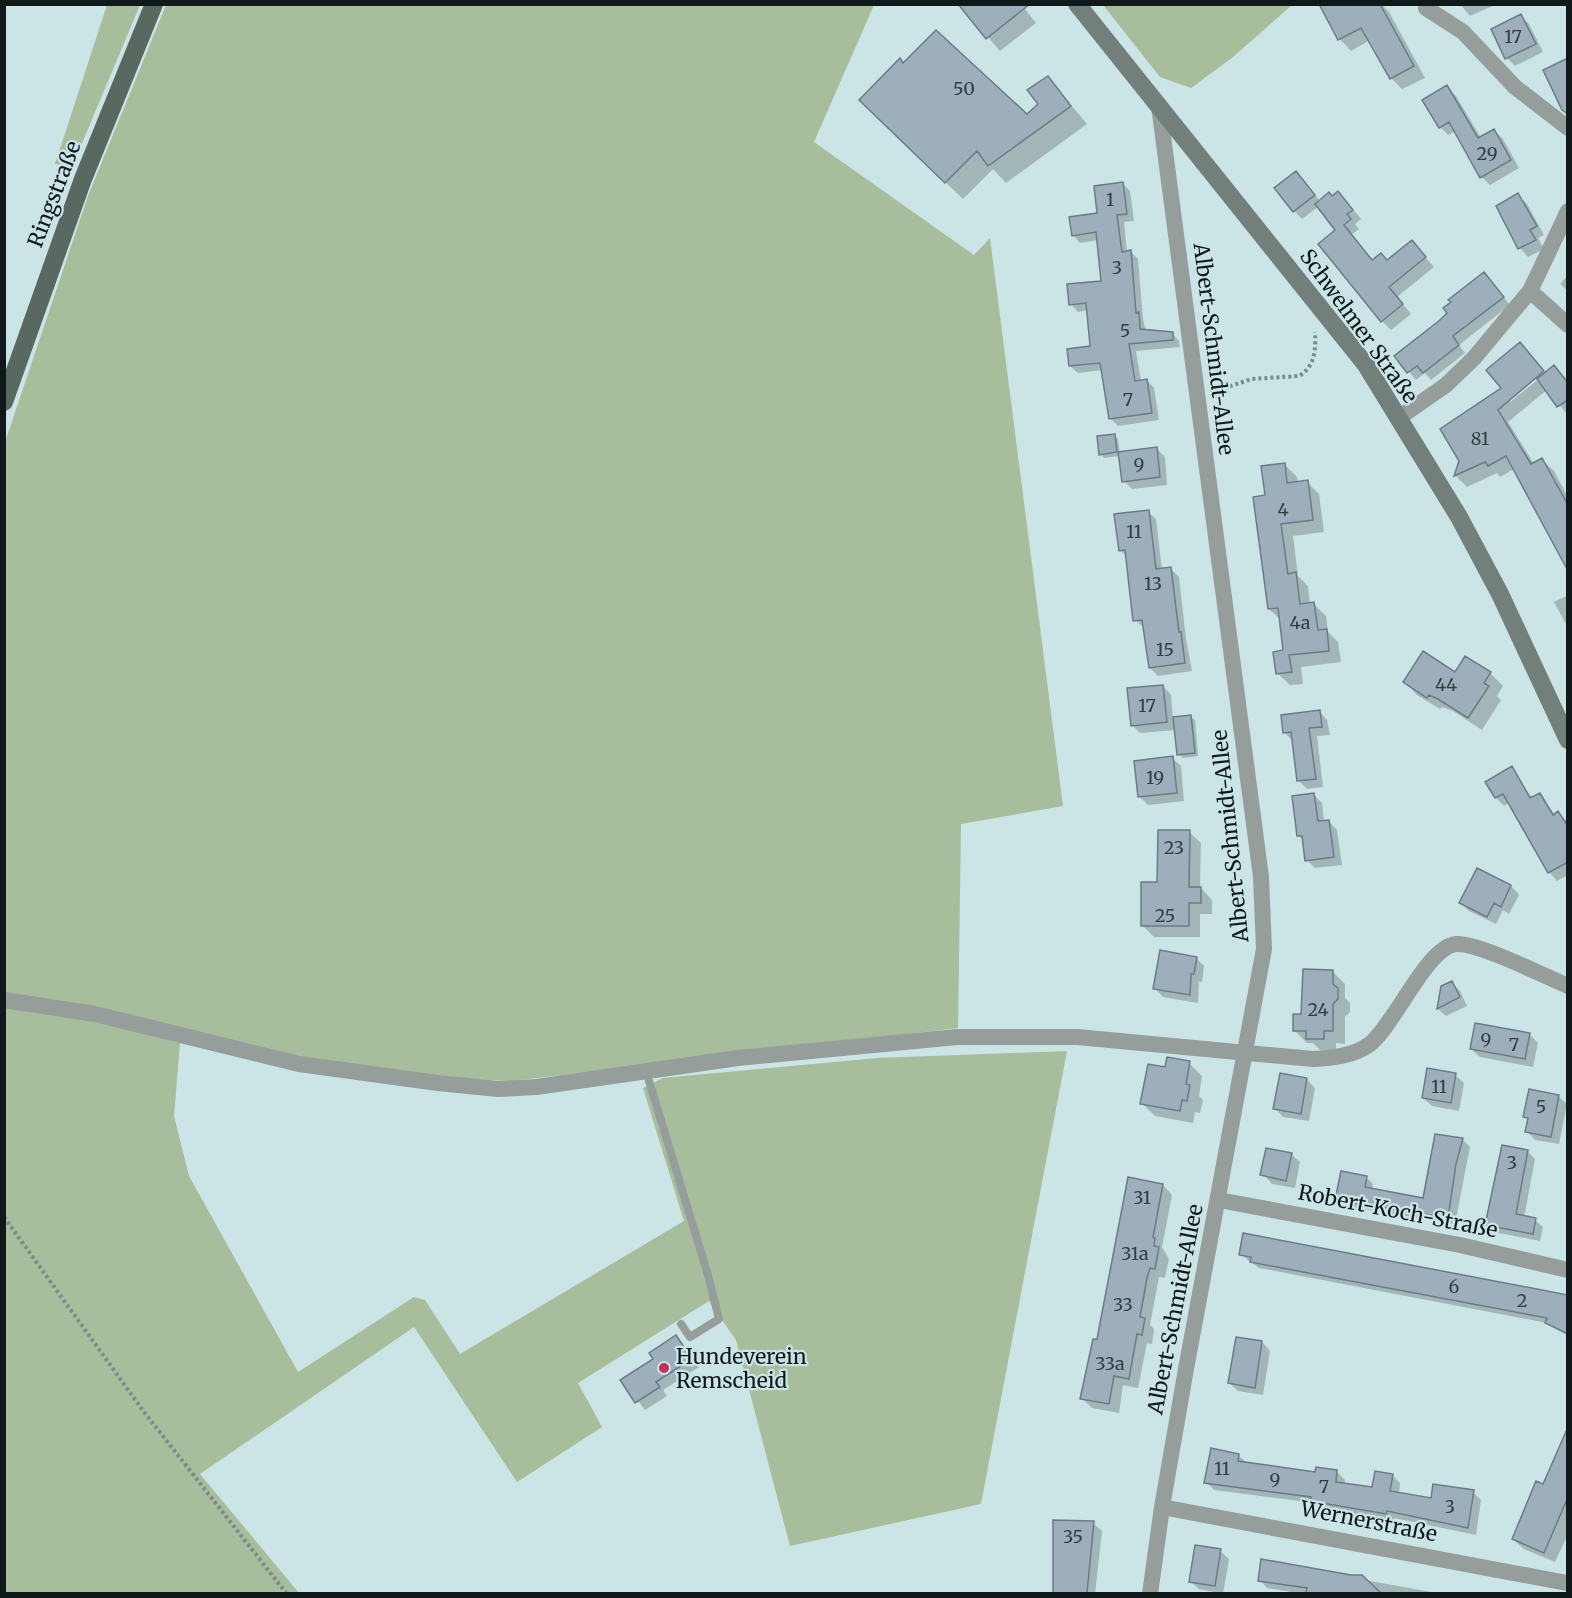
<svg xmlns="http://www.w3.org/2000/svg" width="1572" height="1598" viewBox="0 0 1572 1598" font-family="Merriweather,serif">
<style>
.green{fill:#a8bd9c}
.shadow{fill:#0003}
.building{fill:#9dafbb;stroke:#6a7c87;stroke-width:1.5}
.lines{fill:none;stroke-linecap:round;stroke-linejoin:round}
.path{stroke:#798b8c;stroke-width:4;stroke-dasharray:3 3;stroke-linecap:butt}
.lane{stroke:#959e9a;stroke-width:8}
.street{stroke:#959e9a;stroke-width:16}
.secondary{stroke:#727f7a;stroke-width:18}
.primary{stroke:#596962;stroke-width:18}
.poi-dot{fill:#c33458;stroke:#cbe4e6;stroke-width:2}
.labels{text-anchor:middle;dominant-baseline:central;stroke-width:4.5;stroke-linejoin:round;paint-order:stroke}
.number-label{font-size:18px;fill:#333e42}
.street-label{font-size:21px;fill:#10191a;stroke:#cbe4e6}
.poi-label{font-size:21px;fill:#10191a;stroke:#cbe4e6;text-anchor:start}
</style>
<rect width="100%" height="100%" fill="#cbe4e6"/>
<path class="green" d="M107 5H140L72 167 55 164Z
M166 5H874L814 142 974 255 990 238 1063 806 961 824 958 1028 511 1081 434 1077 291 1057 5 994V442L88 196Z
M1103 5H1292L1233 57 1191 88 1160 77Z
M5 1006 68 1014 180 1043 174 1116 189 1176 298 1372 414 1297 425 1300 460 1354 684 1221 643 1088 663 1078 877 1058 1067 1051 981 1504 790 1546 736 1340 709 1301 578 1383 602 1427 517 1482 414 1327 200 1474 299 1593 5 1594Z"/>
<path class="shadow" d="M960 4H1021L1036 23 1000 51Z
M1326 4H1381L1389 12 1425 78 1402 89 1391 78 1370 40 1351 51 1340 39Z
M1460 4H1497L1470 16Z
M1521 16 1529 24 1543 52 1515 66 1507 58Z
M904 65 1027 116 1040 104 1048 78 1087 124 1006 183 993 169 963 199 878 117Z
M1447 87 1456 96 1481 138 1494 130 1503 139 1519 168 1490 185 1482 177 1456 131 1448 135 1440 127Z
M1296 173 1320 201 1338 193 1347 202 1361 219 1355 224 1359 229 1351 235 1373 261 1387 262 1412 242 1434 267 1397 297 1411 314 1391 330 1382 321 1337 231 1319 206 1302 219 1294 211Z
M1122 183 1130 191 1134 221 1124 222 1127 252H1131L1138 259 1143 319 1146 331 1172 333 1179 341 1180 347 1136 351 1141 381 1147 380 1154 388 1159 420 1118 426 1110 418 1103 370 1078 373 1070 366 1092 348 1088 310 1078 312 1071 304 1103 282 1098 240 1080 243 1073 235 1099 215Z
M1518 195 1527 204 1544 235 1538 238 1544 249 1528 257 1520 248 1498 206Z
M1484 274 1510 305 1459 345 1465 353 1431 380 1425 373 1416 380 1396 356 1441 321Z
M1568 275V291L1560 284Z
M1520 344 1544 370 1510 398V402L1554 367 1568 380V415L1547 390 1508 422 1534 464 1542 460 1554 471 1568 497V568L1514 469 1500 477 1497 473 1467 487 1456 476 1460 461 1503 388Z
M1114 436 1118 439 1120 453 1156 448 1165 457 1167 485 1132 489 1124 481 1120 456 1104 458 1101 454Z
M1285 465 1297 477 1298 483 1307 482 1319 494 1324 532 1293 536 1298 576 1308 586 1310 604H1314L1326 616 1328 632 1338 642 1341 662 1301 667 1303 684 1290 685 1277 673 1284 652 1281 620 1269 609 1267 496Z
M1148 512 1156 519 1162 570 1171 569 1179 577 1186 639 1192 671 1158 676 1150 668 1145 628 1135 620 1127 557 1120 550Z
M1568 595V628L1554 602Z
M1490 673 1503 686 1497 696 1501 700 1482 730 1453 711 1442 707 1440 709 1417 695 1405 682 1456 674Z
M1163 686 1171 695 1173 719 1191 717 1195 720 1198 756 1183 758 1179 754 1176 730 1140 733 1132 725Z
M1319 711 1327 720 1330 735 1317 736 1323 787 1307 789 1299 781 1294 742 1285 733Z
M1172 758 1181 766 1184 801 1148 805 1139 796Z
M1511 768 1533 799 1540 795 1555 815 1558 813 1568 823V875L1557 881 1549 872 1509 803 1504 806 1496 798Z
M1314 795 1322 803 1324 822 1329 821 1337 830 1342 865 1315 868 1307 860 1304 841 1299 836Z
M1189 832 1201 843 1200 887 1212 900V914H1200V937H1154L1142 925 1158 883Z
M1478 870 1511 886 1519 895 1509 914 1503 910 1496 924 1469 911 1461 903Z
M1196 958 1204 966 1202 982 1199 981 1198 1003 1163 997 1155 988Z
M1332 971 1345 984V998L1350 1003V1012L1345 1017V1044L1336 1043V1051H1321L1313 1043H1307L1294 1030Z
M1452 983 1460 991 1467 1006 1446 1016 1438 1009 1442 987Z
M1530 1035 1538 1043 1533 1067 1480 1057 1471 1049Z
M1189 1063 1202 1076 1199 1096 1203 1100 1200 1113 1195 1112 1193 1123 1155 1116 1142 1103 1166 1069Z
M1455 1075 1464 1083 1459 1111 1432 1106 1423 1098Z
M1307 1080 1315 1088 1309 1121 1283 1117 1275 1108Z
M1558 1096 1567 1104 1559 1144 1535 1140 1527 1131 1529 1120 1525 1116Z
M1436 1135 1463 1140 1470 1147 1455 1224 1344 1206 1337 1199 1366 1177 1373 1184 1372 1190 1424 1199Z
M1527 1151 1535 1159 1524 1218 1535 1220 1543 1227 1540 1241 1494 1232 1486 1225Z
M1291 1154 1300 1162 1295 1188 1272 1184 1264 1175Z
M1163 1185 1172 1195 1162 1247 1169 1259 1165 1278 1159 1277 1150 1325 1154 1329 1152 1344 1147 1343 1138 1388 1123 1385 1119 1413 1092 1408 1082 1398 1099 1341Z
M1240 1254 1568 1299V1336L1547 1323 1259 1268Z
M676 1336 699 1367 663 1390 667 1396 645 1410 622 1380 655 1359Z
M1262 1342 1270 1351 1263 1395 1238 1391 1229 1383Z
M1568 1431V1534L1555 1562 1524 1549 1513 1539 1544 1486Z
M1238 1455 1247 1463 1316 1473 1337 1472 1345 1480 1344 1484 1373 1489 1392 1475 1400 1483 1399 1494 1432 1499 1473 1492 1481 1500 1476 1535 1394 1518V1521L1320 1509 1315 1503 1214 1490 1206 1482Z
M1054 1521 1093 1523 1102 1531 1095 1594H1055Z
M1220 1551 1229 1559 1223 1594 1199 1589 1190 1581Z
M1260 1580H1364L1443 1594H1303L1267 1588Z"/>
<path class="building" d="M958 4H1030L986 39Z
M1319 4H1380L1414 66 1390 79 1361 28 1338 40Z
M1521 14 1536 44 1505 59 1491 29Z
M936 30 1027 114 1038 104 1027 90 1048 76 1071 106 988 166 977 151 945 183 859 100 900 58 903 63Z
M1568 58V114L1562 110 1543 70Z
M1447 85 1478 138 1494 129 1511 160 1480 178 1449 122 1439 128 1422 100Z
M1296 171 1315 195 1293 212 1274 188Z
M1123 182 1127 214 1117 215 1122 252 1131 250 1136 313 1139 312 1140 329 1173 332V340L1129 344 1135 381 1147 379 1152 413 1109 419 1100 363 1069 366 1067 349 1090 346 1086 303 1069 305 1067 284 1101 281 1096 232 1072 236 1069 217 1097 213 1094 186Z
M1338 191 1353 210 1347 214 1351 219 1344 225 1372 260 1381 253 1387 260 1412 240 1426 257 1389 287 1403 304 1381 322 1318 244 1335 230 1315 204 1329 192 1332 196Z
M1518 193 1537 226 1530 230 1536 240 1518 249 1496 206Z
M1484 272 1504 297 1453 336 1459 345 1423 373 1417 366 1407 373 1394 356 1440 320 1447 313 1443 308 1451 302 1448 300Z
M1520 342 1544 371 1498 410 1531 464 1542 458 1568 505V571L1506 456 1488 466 1485 462 1454 476 1459 461 1440 429 1501 388 1486 370Z
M1554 365 1568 383V400L1557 407 1537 379Z
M1115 434 1117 452 1099 455 1097 436Z
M1157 447 1160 477 1122 482 1118 452Z
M1285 463 1287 483 1308 480 1313 520 1281 524 1288 574 1296 572 1300 604 1314 602 1318 630 1327 629 1329 651 1289 655 1292 672 1276 674 1273 652 1283 650 1278 608 1268 609 1253 497 1265 495 1261 466Z
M1149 510 1156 569 1171 567 1179 632H1181L1185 663 1149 668 1142 620 1133 621 1125 550 1119 551 1114 514Z
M1423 651 1455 672 1465 656 1491 672 1484 683 1489 686 1468 718 1438 699 1429 695 1427 698 1403 682Z
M1163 685 1167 722 1131 726 1127 688Z
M1320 710 1322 727 1309 728 1316 779 1297 781 1291 732 1283 733 1281 715Z
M1191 715 1195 753 1177 755 1173 717Z
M1173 756 1177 793 1138 797 1134 761Z
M1512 766 1530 798 1540 793 1553 815 1558 811 1568 826V862L1548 873 1503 794 1495 798 1485 782Z
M1314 793 1318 821 1329 820 1334 857 1305 861 1302 836H1297L1292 796Z
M1158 830H1190L1189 887H1201V903H1189V926H1141V882H1157Z
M1477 868 1511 885 1501 907 1494 903 1487 917 1459 903Z
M1160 950 1197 957 1194 974H1191L1190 995 1153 989Z
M1303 969 1333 970V984L1338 988V999L1333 1004V1031H1324V1039H1306V1031H1293V1014H1301Z
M1452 981 1460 997 1437 1009 1441 986Z
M1475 1023 1530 1033 1525 1059 1470 1049Z
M1167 1057 1190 1061 1186 1084 1190 1085 1187 1101 1182 1100 1180 1111 1140 1104 1148 1064 1165 1067Z
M1427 1068 1456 1073 1451 1103 1422 1098Z
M1280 1073 1307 1078 1301 1114 1273 1109Z
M1529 1089 1559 1095 1551 1137 1525 1132 1528 1118 1523 1117Z
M1435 1134 1463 1138 1456 1164 1448 1218 1335 1200 1341 1171 1367 1176 1365 1187 1423 1198Z
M1502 1145 1528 1150 1516 1214 1536 1218 1533 1234 1485 1225Z
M1266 1148 1292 1153 1286 1181 1260 1175Z
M1128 1177 1163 1184 1153 1237 1155 1238 1154 1246 1159 1247 1155 1269 1150 1268 1147 1278 1140 1317 1145 1318 1142 1335 1137 1334 1129 1379 1114 1376 1109 1404 1080 1399 1093 1339H1097Z
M1243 1233 1568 1295V1334L1545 1323 1547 1318 1250 1262 1251 1257 1239 1255Z
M676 1335 692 1359 656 1382 660 1387 635 1403 620 1380 653 1359 649 1353Z
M1236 1337 1262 1341 1255 1388 1228 1383Z
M1568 1427V1497L1544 1553 1512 1539 1536 1481 1543 1484Z
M1211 1448 1239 1454 1238 1461 1315 1472 1316 1467 1337 1470 1336 1482 1372 1487 1375 1471 1393 1474 1390 1491 1431 1498 1433 1484 1474 1490 1468 1528 1387 1511 1386 1514 1310 1501 1311 1497 1204 1483Z
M1053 1520 1094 1521 1087 1593H1053Z
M1195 1545 1221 1549 1215 1586 1189 1582Z
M1261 1559 1351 1575H1362L1381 1593H1306L1307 1588 1258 1581Z"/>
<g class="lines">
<path class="path" d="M1215 397 1231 386 1251 379 1299 376C1315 367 1316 349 1315 332
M4 1217 144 1412 287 1594"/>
<path class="lane" d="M646 1071 708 1275 719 1319 690 1337 681 1324"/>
<path class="street" d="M1426 8 1463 32 1515 87 1568 128
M1530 291 1568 325
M1400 417 1446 385 1474 358 1530 291 1568 211
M4 1000 95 1014 299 1064 438 1083 498 1089 536 1087 738 1058 957 1037H1077L1313 1059C1332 1058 1354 1056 1370 1044 1395 1024 1427 947 1456 944 1477 942 1544 976 1568 986
M1219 1200 1460 1245 1568 1270
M1162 1507 1567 1583
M1150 1594 1162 1507 1186 1369 1264 949 1261 877 1159 106"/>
<path class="secondary" d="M1077 4 1366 365 1459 517 1500 594 1568 740"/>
<path class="primary" d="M4 402 83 179 154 4"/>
</g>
<circle class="poi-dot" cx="664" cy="1368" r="6"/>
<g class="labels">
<g class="number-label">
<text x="1513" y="36">17</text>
<text x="964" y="88">50</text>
<text x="1487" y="153">29</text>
<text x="1110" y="199">1</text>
<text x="1117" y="267">3</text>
<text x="1125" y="330">5</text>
<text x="1128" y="399">7</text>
<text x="1480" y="438">81</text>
<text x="1139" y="464">9</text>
<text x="1283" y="509">4</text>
<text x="1134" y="531">11</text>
<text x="1153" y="583">13</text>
<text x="1300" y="622">4a</text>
<text x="1165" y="649">15</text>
<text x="1446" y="684">44</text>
<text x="1147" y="705">17</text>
<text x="1155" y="777">19</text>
<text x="1174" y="847">23</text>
<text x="1165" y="915">25</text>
<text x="1318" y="1009">24</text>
<text x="1486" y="1039">9</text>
<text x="1514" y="1044">7</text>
<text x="1439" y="1086">11</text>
<text x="1541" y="1106">5</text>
<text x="1512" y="1162">3</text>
<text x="1142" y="1197">31</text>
<text x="1135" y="1253">31a</text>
<text x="1454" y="1286">6</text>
<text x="1522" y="1300">2</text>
<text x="1123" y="1304">33</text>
<text x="1110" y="1363">33a</text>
<text x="1222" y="1468">11</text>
<text x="1275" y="1479">9</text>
<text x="1324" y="1486">7</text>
<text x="1450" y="1506">3</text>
<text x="1073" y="1536">35</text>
</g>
<g class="street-label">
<text transform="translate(54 194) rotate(-69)">Ringstraße</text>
<text transform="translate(1359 326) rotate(54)">Schwelmer Straße</text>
<text transform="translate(1214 349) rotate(83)">Albert-Schmidt-Allee</text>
<text transform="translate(1230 836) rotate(-96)">Albert-Schmidt-Allee</text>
<text transform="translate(1398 1211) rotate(11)">Robert-Koch-Straße</text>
<text transform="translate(1175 1309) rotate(-79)">Albert-Schmidt-Allee</text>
<text transform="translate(1369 1521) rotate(11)">Wernerstraße</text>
</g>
<g class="poi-label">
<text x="676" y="1356">Hundeverein<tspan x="676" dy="24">Remscheid</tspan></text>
</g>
</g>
<rect width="1572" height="1598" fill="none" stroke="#10191a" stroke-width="12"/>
</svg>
